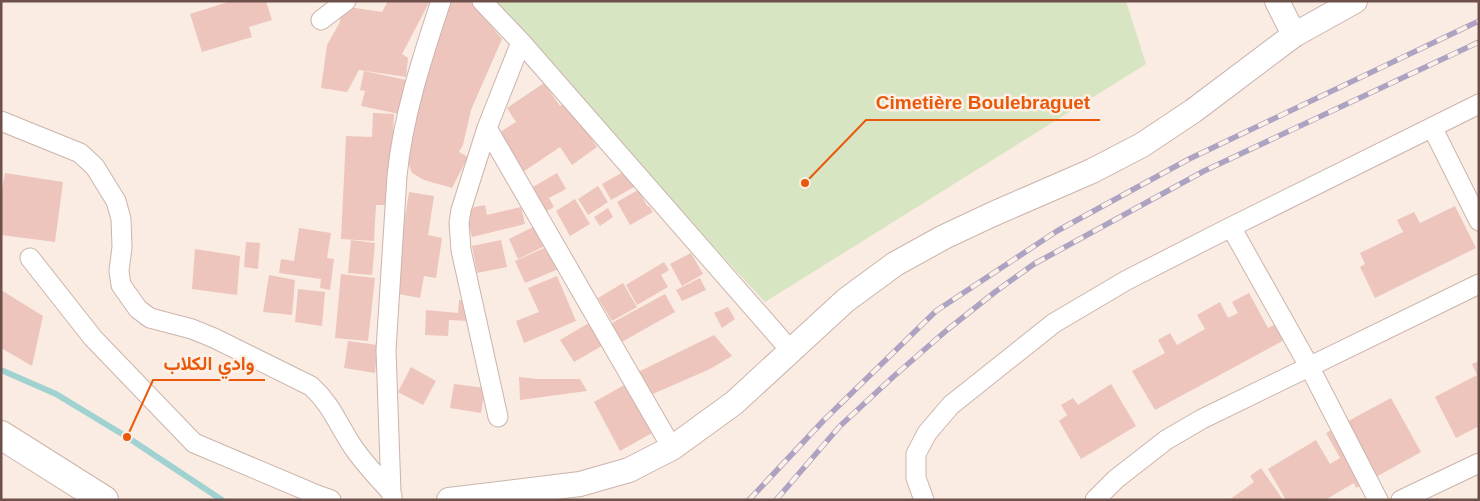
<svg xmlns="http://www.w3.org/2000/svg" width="1480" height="501" viewBox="0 0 1480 501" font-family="Helvetica,Vazirmatn,sans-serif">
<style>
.green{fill:#d7e5c2}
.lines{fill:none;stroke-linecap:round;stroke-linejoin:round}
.stream{stroke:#9fd2d0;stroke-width:6}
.building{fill:#edc5bc}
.minor-casing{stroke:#cbb4ac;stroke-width:21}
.tertiary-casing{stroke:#cbb4ac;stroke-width:26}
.secondary-casing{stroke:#ceb3aa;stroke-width:30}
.minor{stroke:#fff;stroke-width:19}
.tertiary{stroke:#fff;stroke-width:24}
.secondary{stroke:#fff;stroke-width:28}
.rail-casing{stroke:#ada2c1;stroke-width:5.5}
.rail{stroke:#fdf0e7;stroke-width:4;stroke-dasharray:11;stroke-linecap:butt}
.leader{fill:none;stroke:#e8590c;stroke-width:2}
.callout-dot{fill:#e8590c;stroke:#fdf0e7;stroke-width:2}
.callout-label{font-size:19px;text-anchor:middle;font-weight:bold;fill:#e8590c;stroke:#fdf0e7;stroke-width:5;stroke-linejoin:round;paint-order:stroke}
</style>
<rect width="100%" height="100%" fill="#faece2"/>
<path class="green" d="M487 1H1126L1146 64 765 302Z"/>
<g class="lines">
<path class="stream" d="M1 370 56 394 127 437 222 500"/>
</g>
<path class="building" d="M231 1H266L272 20 249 27 252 37 202 52 190 14Z
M388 1H430L402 54 408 58 406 77 359 70 347 92 321 88 327 45 340 22 342 6 382 12Z
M450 1H470L502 39 471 110 463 145 459 152 468 157 452 188 424 180 412 173 404 152 428 61Z
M364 71 406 80 399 114 361 106 365 91 360 90Z
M544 83 560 106 567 101 597 147 572 165 560 147 520 174 494 136 516 122 507 108Z
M373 113 394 114 390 205H376L374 241 341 239 346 136 372 137Z
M625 171 634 187 611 200 602 184Z
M5 173 63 182 55 242 1 235V195Z
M557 173 566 189 549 198 554 207 545 212 531 188Z
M598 186 608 202 588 215 578 199Z
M638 190 648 207 649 206 653 212 630 225 617 202Z
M409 192 434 196 428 235 442 238 436 278 424 276 420 298 393 293Z
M575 199 590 224 570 236 556 211Z
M485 205 487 215 521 207 525 224 472 237 465 209Z
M1455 206 1476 248 1375 298 1360 267 1365 264 1360 253 1403 232 1397 220 1414 212 1420 223Z
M608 208 613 217 600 226 594 217Z
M539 224 549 244 518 259 509 239Z
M299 228 331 233 327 258 334 259 330 290 320 288 321 279 279 273 281 259 294 261Z
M351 240 375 243 372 275 348 273Z
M501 240 507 267 477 273 472 246Z
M246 242 260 243 258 269 244 267Z
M551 245 561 268 525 283 515 261Z
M195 249 240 256 237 295 192 289Z
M691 253 703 274 682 286 670 264Z
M664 262 669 270 661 275 668 287 637 305 626 285Z
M341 274 375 278 368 341 335 338Z
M269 275 295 280 292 315 263 312Z
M557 276 576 321 524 343 516 321 539 312 528 288Z
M700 278 706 290 682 301 676 290Z
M623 283 637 307 612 321 598 298Z
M298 289 325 292 322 326 295 322Z
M1 290 43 316 32 366 1 348Z
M1249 293 1268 328 1280 322 1288 338 1155 410 1132 371 1165 353 1158 340 1170 333 1177 345 1205 329 1197 315 1220 302 1228 318 1238 313 1232 302Z
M665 294 675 312 620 343 610 324Z
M459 300H470L469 321 449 320 448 336 425 335 426 310 458 313Z
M728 307 735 319 722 328 714 313Z
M594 320 607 343 574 362 560 340Z
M714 335 732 356 710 369 646 397 634 374Z
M348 341 378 345 375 373 344 368Z
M1479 361V426L1456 438 1435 397 1477 375 1472 364Z
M411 367 436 381 423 405 398 392Z
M519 377 538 379H580L587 391 520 400Z
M454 384 485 388 481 413 450 408Z
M626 384 652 433 620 451 594 402Z
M1111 384 1136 426 1081 459 1059 421 1067 415 1061 405 1073 398 1078 405Z
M1391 398 1421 452 1356 488 1354 483 1325 500H1286L1268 469 1316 440 1330 464 1340 458 1326 433Z
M1261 468 1283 500H1229L1254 482 1250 476Z"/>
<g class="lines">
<g class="minor-casing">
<path id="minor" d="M482 1 521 42 791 351
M321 20 346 1
M1 121 80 153 95 167 116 201 121 219 122 247 119 271 121 285 138 309 150 318 192 329 214 338 311 386C332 405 338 425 353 447 364 463 377 477 391 492
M1432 127 1479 221
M487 128 672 448
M1231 227 1309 366 1378 500
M30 258 93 338 194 443 317 495 331 500
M498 417 461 250 459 223 461 210 487 128 521 42
M392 496 391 492 386 350 397 176C403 116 422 58 441 1
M924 500 916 478V454L927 433 951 405 1054 323 1127 280 1231 227 1479 104
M1095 500 1116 479 1166 440 1202 419 1479 284
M1401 500 1479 463"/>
</g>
<g class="tertiary-casing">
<path id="tertiary" d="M1277 1 1294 35
M449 500 580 484 629 470 672 448 734 403 846 300 895 264 944 237 993 214 1092 171 1142 145 1193 111 1294 35 1355 1"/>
</g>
<g class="secondary-casing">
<path id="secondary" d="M1 435 104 500"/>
</g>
<use href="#minor" class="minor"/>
<use href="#tertiary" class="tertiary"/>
<use href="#secondary" class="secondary"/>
<g class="rail-casing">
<path id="rail" d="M749 500 824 420 936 311 1057 231 1189 159 1479 21
M776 500 840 426 893 377 947 330 995 292 1034 264 1204 171 1479 42"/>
</g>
<use href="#rail" class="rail"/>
</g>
<path class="leader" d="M805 183L866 120H1100M127 437L153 380H265"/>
<g class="callout-dot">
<circle cx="805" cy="183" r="5"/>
<circle cx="127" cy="437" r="5"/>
</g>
<g class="callout-label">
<text x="983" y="109">Cimetière Boulebraguet</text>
<text x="209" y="370">وادي الكلاب</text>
</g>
<rect width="1480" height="501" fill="none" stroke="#6e504b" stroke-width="5"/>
</svg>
